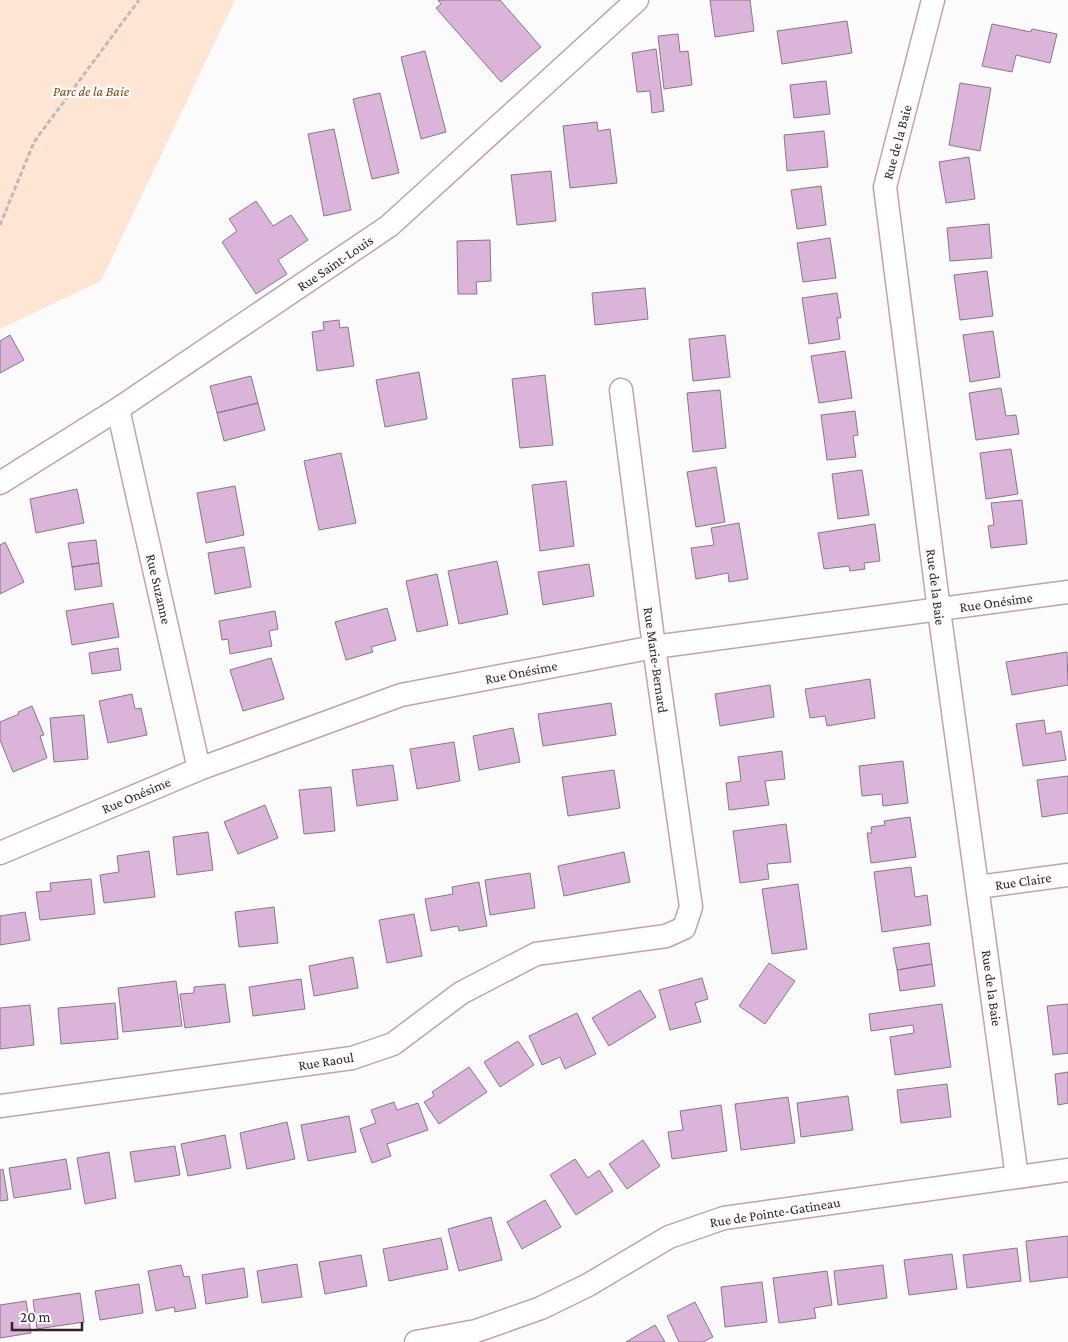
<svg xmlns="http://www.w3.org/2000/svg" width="1068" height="1342" viewBox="0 0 1068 1342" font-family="'Crimson Pro',serif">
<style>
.green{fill:#ffe6d4}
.building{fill:#dbb5d9;stroke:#8a7589}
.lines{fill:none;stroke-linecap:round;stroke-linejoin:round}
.minor-casing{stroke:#c2a1ab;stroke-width:25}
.path{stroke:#bebbbc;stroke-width:3;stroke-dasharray:5 2.5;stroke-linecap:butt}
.minor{stroke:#fff;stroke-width:22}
.labels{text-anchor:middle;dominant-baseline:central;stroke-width:4.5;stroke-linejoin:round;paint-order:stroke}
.park-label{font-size:14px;font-style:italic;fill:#7e4916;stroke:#fbfbfb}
.street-label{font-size:14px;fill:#312529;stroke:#fbfbfb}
</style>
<rect width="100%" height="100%" fill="#fbfbfb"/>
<path class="green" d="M0 0H235L101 281 0 329Z"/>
<path class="building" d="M438 0H500L541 47 501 82 436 8 441 4Z
M710 0H750L754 31 715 37Z
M847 21 852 53 782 64 777 31Z
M992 24 1031 32 1032 29 1057 34 1050 63 1016 55 1012 72 982 66Z
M678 34 680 52 688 51 692 85 664 89 658 36Z
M656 49 664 111 652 113 650 91 637 92 632 53Z
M425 51 446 132 421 139 401 57Z
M826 81 830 114 794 118 790 85Z
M960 83 991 88 980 151 949 145Z
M380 93 399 173 372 179 353 99Z
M597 122 598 131 610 129 617 183 570 188 563 126Z
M334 129 351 210 324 216 308 134Z
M824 131 828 167 787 171 784 135Z
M969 157 975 199 946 203 939 162Z
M551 171 556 221 517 225 511 175Z
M821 186 826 225 797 229 791 190Z
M256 201 273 226 291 215 308 240 278 260 287 274 256 294 222 242 237 231 229 219Z
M989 224 992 258 950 261 947 228Z
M830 238 836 278 803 282 797 243Z
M490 240 491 281 476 282 477 294H458L457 241Z
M987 271 993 316 960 320 954 275Z
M645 288 648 319 595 325 592 293Z
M837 293 841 318H837L840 339 809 344 802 298Z
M339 320 340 328 348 327 354 366 317 371 312 332 324 330 323 322Z
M993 331 1000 377 970 382 963 335Z
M10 335 24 360 0 373V341Z
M725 335 730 377 693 381 689 339Z
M845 351 852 398 819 403 811 356Z
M419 372 427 419 385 427 376 380Z
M545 375 553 445 520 448 512 379Z
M251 376 258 403 217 413 210 386Z
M1001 388 1006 416 1016 415 1019 434 976 440 969 393Z
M720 390 726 448 693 452 687 393Z
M258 403 265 430 224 441 217 413Z
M855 411 858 435 853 436 856 457 827 460 821 415Z
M1011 449 1018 494 986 499 980 453Z
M341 453 356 523 319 530 304 461Z
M716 467 725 522 696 527 687 472Z
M862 470 869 515 838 519 832 474Z
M566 481 574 546 540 551 532 485Z
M235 486 244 535 206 543 197 493Z
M77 489 84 523 36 533 30 499Z
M1022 500 1027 544 991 548 988 526 994 525 991 503Z
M739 523 748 579 729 582 728 573 696 579 691 548 714 545 711 528Z
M875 524 880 561 864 563 865 569 850 571 849 566 824 569 818 533Z
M96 540 99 563 72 567 68 543Z
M5 542 24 582 0 594V545Z
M244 547 251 587 215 594 208 553Z
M497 561 508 614 459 624 448 571Z
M99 563 102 586 75 590 72 567Z
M589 564 594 596 543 605 538 572Z
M437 574 448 625 417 632 406 581Z
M113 603 119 637 72 645 66 611Z
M387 608 396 640 371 647 373 652 346 660 335 622Z
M275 611 278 629 269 631 272 646 230 654 228 639 222 640 219 621Z
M118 648 121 670 92 674 89 653Z
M1067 652 1068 685 1012 695 1006 662Z
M271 658 284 699 243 711 230 670Z
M870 679 875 718 827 726 825 716 810 718 805 689Z
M770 685 774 717 720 726 715 694Z
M132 694 135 709 141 708 147 735 108 743 99 701Z
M611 703 616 735 543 746 538 714Z
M32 706 44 735 40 736 47 758 13 772 0 740V722L19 714 18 712Z
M84 715 88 759 54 762 50 718Z
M1044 720 1046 734 1061 731 1066 760 1023 766 1016 724Z
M513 728 520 762 479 770 473 736Z
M454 742 460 781 417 789 410 749Z
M782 751 785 779 765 781 769 805 729 810 726 783 741 781 738 757Z
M903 761 908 803 883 806 882 794 862 796 859 766Z
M393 765 398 800 357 806 352 770Z
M614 770 620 808 568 816 562 777Z
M1068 776V813L1042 817 1037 780Z
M331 787 335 831 304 834 299 790Z
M265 805 278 838 238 854 224 822Z
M910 817 916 857 871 863 867 833H872L871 827 885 825 884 821Z
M786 824 791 862 767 864 769 879 740 883 733 831Z
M208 832 213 870 177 875 173 837Z
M149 851 155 897 104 903 100 875 119 872 117 856Z
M624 852 630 882 564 896 558 866Z
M911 867 915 897 927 895 931 925 882 932 874 872Z
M530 873 535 908 490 915 485 880Z
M91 879 95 914 40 920 36 892 51 891 50 883Z
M479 882 487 926 459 931 458 926 431 931 425 899 453 894 452 887Z
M798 884 807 949 772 954 762 889Z
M274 907 278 943 239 947 235 912Z
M25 912 30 940 0 945V916Z
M414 914 422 956 387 963 379 920Z
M929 943 932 964 897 970 893 948Z
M353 957 358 988 314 996 309 966Z
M769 963 795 981 765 1024 739 1006Z
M932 964 935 986 900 991 897 970Z
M702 978 708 999 695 1003 701 1022 670 1030 659 990Z
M301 979 305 1009 253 1016 249 987Z
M176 981 182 1026 123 1032 118 988Z
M225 984 230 1022 185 1028 180 994 194 993V987Z
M640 990 656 1017 609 1046 592 1018Z
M115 1003 118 1039 61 1044 58 1008Z
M942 1004 951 1067 895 1075 890 1037 914 1033 913 1025 871 1031 869 1014Z
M1068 1004V1053L1053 1055 1047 1006Z
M30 1005 34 1045 0 1049V1008Z
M577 1013 596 1054 565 1069 560 1057 542 1065 529 1036Z
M518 1041 534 1065 500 1087 484 1062Z
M469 1067 487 1092 439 1124 424 1102 434 1096 432 1092Z
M1068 1072V1103L1058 1105 1055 1074Z
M947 1084 951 1117 901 1123 897 1090Z
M848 1096 853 1130 801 1137 797 1103Z
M788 1097 795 1143 741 1150 735 1104Z
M394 1102 397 1110 418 1103 428 1130 387 1144 391 1156 372 1163 360 1129 376 1123 371 1110Z
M721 1105 727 1151 672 1159 668 1132 683 1130 680 1111Z
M349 1116 356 1152 308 1161 301 1125Z
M287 1122 295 1159 247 1169 240 1133Z
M225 1135 231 1168 188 1176 181 1144Z
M643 1140 660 1166 627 1189 609 1164Z
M175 1146 180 1175 135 1182 130 1152Z
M109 1152 116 1198 85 1204 77 1158Z
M66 1159 71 1189 14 1198 9 1168Z
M575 1159 588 1178 599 1170 613 1191 576 1215 550 1175Z
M3 1169 8 1200 0 1201V1170Z
M545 1200 561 1227 522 1249 507 1222Z
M491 1217 502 1260 459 1271 448 1229Z
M1068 1236V1277L1030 1282 1026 1241Z
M441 1238 448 1269 389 1281 383 1249Z
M1017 1248 1021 1281 967 1288 963 1255Z
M952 1254 957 1289 909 1295 904 1260Z
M361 1255 367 1286 325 1294 319 1262Z
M297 1264 302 1297 262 1303 257 1271Z
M181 1265 184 1277 189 1276 196 1308 175 1312 174 1307 156 1311 148 1271Z
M883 1265 887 1298 838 1305 834 1271Z
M244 1268 248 1297 206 1304 202 1275Z
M827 1271 832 1305 814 1308 816 1318 779 1323 773 1278Z
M762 1282 767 1322 725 1327 721 1287Z
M139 1284 143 1313 100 1320 95 1291Z
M80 1293 84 1322 37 1329 33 1300Z
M26 1301 31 1333 0 1338V1305Z
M695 1302 713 1337 703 1342H679L667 1316Z
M655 1325 665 1342H626Z"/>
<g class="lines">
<g class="minor-casing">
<path id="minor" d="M933 0 885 187 939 610 1017 1177
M118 409 199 769
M0 483 118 409 389 226 637 0
M0 853 199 769 401 695 654 647 1068 592
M978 887 1068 875
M0 1106 352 1058 393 1044 461 993 536 954 666 936 684 928 691 907 654 647 621 390
M416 1342 476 1331 541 1308 588 1285 669 1237 724 1218 1068 1170"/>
</g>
<path class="path" d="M0 225 34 142 139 0"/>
<use href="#minor" class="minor"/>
</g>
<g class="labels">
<g class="park-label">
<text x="91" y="91">Parc de la Baie</text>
</g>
<g class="street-label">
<text transform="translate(897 142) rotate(-75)">Rue de la Baie</text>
<text transform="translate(335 263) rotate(-34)">Rue Saint-Louis</text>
<text transform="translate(936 587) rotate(83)">Rue de la Baie</text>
<text transform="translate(159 589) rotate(77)">Rue Suzanne</text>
<text transform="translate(996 602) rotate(-8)">Rue Onésime</text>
<text transform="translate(656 660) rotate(82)">Rue Marie-Bernard</text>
<text transform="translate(521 672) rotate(-11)">Rue Onésime</text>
<text transform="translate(136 795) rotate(-23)">Rue Onésime</text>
<text transform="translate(1023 881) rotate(-8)">Rue Claire</text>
<text transform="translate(992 988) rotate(82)">Rue de la Baie</text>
<text transform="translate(326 1061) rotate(-9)">Rue Raoul</text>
<text transform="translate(775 1212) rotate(-9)">Rue de Pointe-Gatineau</text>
</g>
</g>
<path d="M12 1322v8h70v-8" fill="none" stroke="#312529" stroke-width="2.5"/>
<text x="20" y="1322" font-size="15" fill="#312529" stroke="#fbfbfb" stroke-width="4" paint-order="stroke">20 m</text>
</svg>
